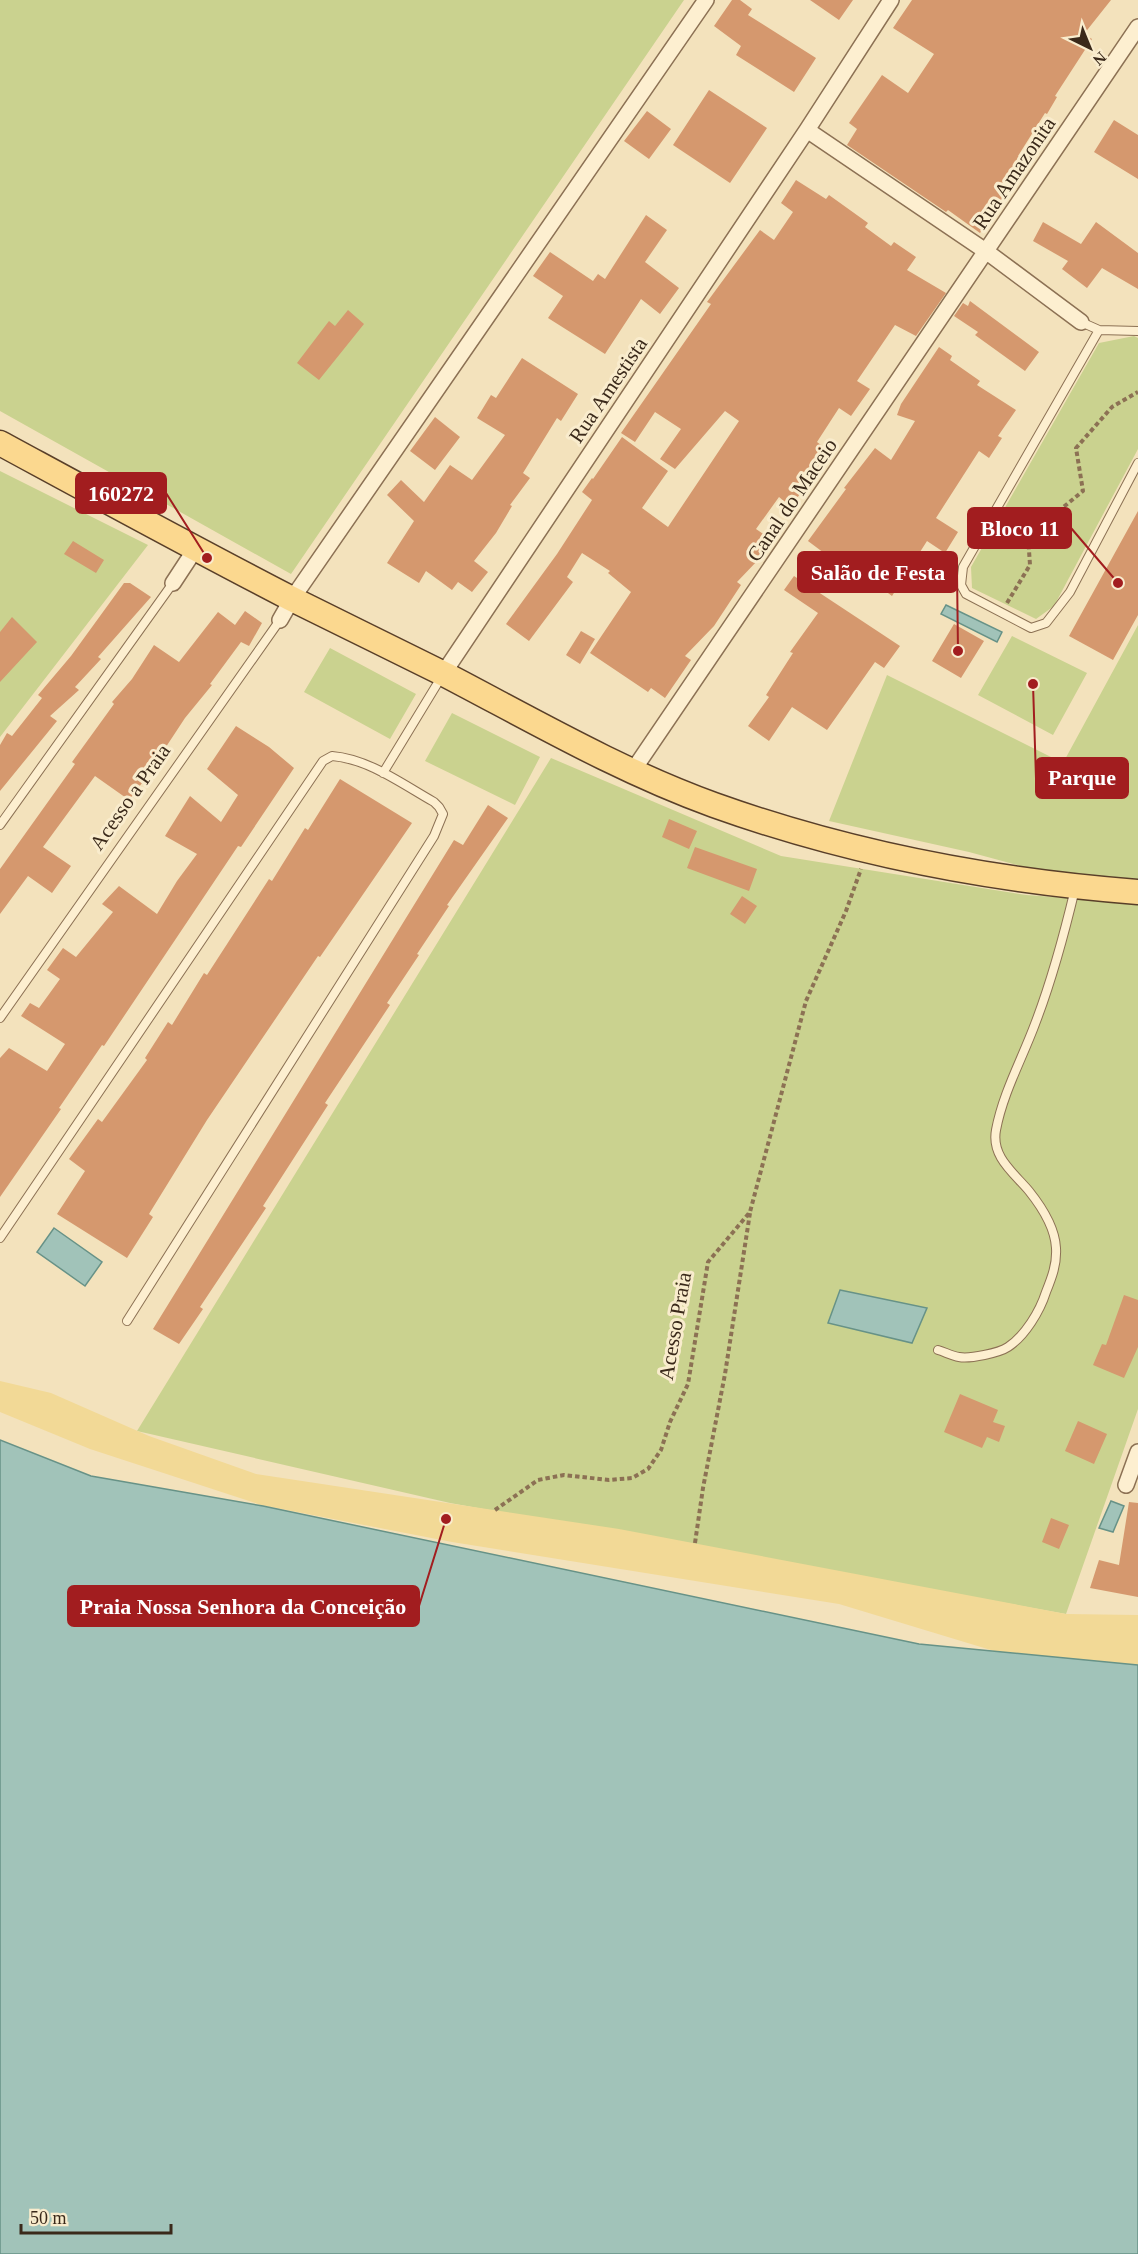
<svg xmlns="http://www.w3.org/2000/svg" width="1138" height="2254" viewBox="0 0 1138 2254" font-family="Georgia,serif">
<style>
.green{fill:#cad28f}
.sand{fill:#f2d996}
.water{fill:#a1c3b9;stroke:#679287;stroke-width:1.5}
.building{fill:#d5986e}
.lines{fill:none;stroke-linecap:round;stroke-linejoin:round}
.service-casing{stroke:#8c7154;stroke-width:10}
.minor-casing{stroke:#8c7154;stroke-width:18}
.primary-casing{stroke:#593f29;stroke-width:27}
.path{stroke:#8c7154;stroke-width:4;stroke-dasharray:4.5 3;stroke-linecap:butt}
.service{stroke:#fdefd0;stroke-width:8}
.minor{stroke:#fdefd0;stroke-width:15}
.primary{stroke:#fbd88f;stroke-width:24}
.labels{text-anchor:middle;dominant-baseline:central;stroke-width:6;stroke-linejoin:round;paint-order:stroke}
.street-label{font-size:21px;fill:#3a291a;stroke:#f9eccd}
.leader{fill:none;stroke:#a21d1f;stroke-width:2}
.callout-dot{fill:#a21d1f;stroke:#f9eccd;stroke-width:2}
.callout{fill:#a21d1f;stroke:#a21d1f;stroke-width:2}
.callout-label{font-size:22px;text-anchor:middle;font-weight:bold;fill:#fff}
</style>
<rect width="100%" height="100%" fill="#f3e2bc"/>
<path class="green" d="M0 0H684L291 574 0 411Z
M1134 336 1138 338V449L1054 606 1036 619 972 588 971 567 1099 343Z
M0 471 148 545 0 737Z
M1138 625V888L1110 890 969 852 829 821 887 675 1063 763Z
M1012 636 1087 673 1053 735 978 695Z
M330 648 416 694 390 739 304 692Z
M452 713 540 757 515 805 425 761Z
M551 758 781 856 1026 895 1138 903V1409L1066 1614 450 1503 137 1431Z"/>
<path class="sand" d="M0 1381 51 1393 149 1436 256 1474 619 1529 1066 1614 1138 1615V1675L1040 1665 839 1604 452 1542 261 1505 90 1449 0 1412Z"/>
<path class="water" d="M946 605 1002 632 997 642 941 614Z
M54 1228 102 1262 85 1286 37 1252Z
M840 1290 927 1308 912 1343 828 1323Z
M0 1440 91 1476 263 1506 919 1644 1138 1665V2254H0Z
M1111 1501 1124 1506 1113 1532 1099 1528Z"/>
<path class="building" d="M732 0H740L752 9 748 15 816 58 794 92 736 55 741 46 714 26Z
M810 0H853L839 20Z
M912 0H1111L1084 34 1092 39 1055 96 1057 97 1047 114 1045 113 1018 156 1025 161 1002 194 1006 197 980 233 948 210 946 212 847 145 857 129 849 123 882 75 908 93 934 54 893 28Z
M709 90 767 128 730 183 673 145Z
M647 111 671 129 649 159 624 141Z
M1114 120 1138 135V179L1094 152Z
M796 180 826 199 829 195 868 223 865 227 891 246 894 242 916 257 907 270 946 293 916 336 895 325 857 381 870 389 851 416 839 408 817 442 829 451 791 507 779 497 756 529 772 540 758 560 737 582 741 585 714 626 685 656 691 660 665 698 651 688 648 692 590 653 631 592 608 573 610 571 582 553 567 577 573 582 529 641 506 624 557 554 592 500 582 492 592 478 593 479 622 437 668 471 642 508 668 527 739 421 725 411 675 469 660 459 681 429 655 412 635 442 621 433 711 304 707 302 760 230 774 240 793 212 781 203Z
M646 215 667 230 645 262 679 288 660 314 641 299 605 354 548 318 563 296 533 276 550 252 593 281 598 274 605 279Z
M1043 222 1081 244 1096 222 1138 253V289L1102 268 1087 288 1062 269 1068 261 1033 241Z
M970 301 1039 352 1025 371 975 335 978 332 954 316 963 303 968 306Z
M348 310 364 324 319 380 297 363 329 321 335 326Z
M939 347 952 356 950 360 980 381 977 385 1016 410 998 436 1002 438 989 458 979 451 936 518 958 532 945 553 927 541 892 596 868 578 860 588 821 557 824 553 808 541 846 489 844 488 875 448 891 460 915 421 897 415 901 404Z
M522 358 578 394 561 421 557 418 523 473 530 478 510 505 512 506 496 533 474 561 488 572 472 592 458 582 452 590 426 571 419 583 387 563 414 521 387 495 401 480 424 502 450 465 472 480 505 435 477 418 491 395 496 398Z
M435 417 460 437 435 470 410 451Z
M1138 511V615L1113 660 1069 636Z
M73 541 104 560 96 573 64 554Z
M794 576 900 646 884 668 875 662 827 730 792 707 769 741 748 726 769 697 766 695 793 653 790 652 818 613 784 590Z
M124 583H130L151 597 98 657 101 659 75 687 79 690 50 716 57 721 0 791V745L7 733 12 736 42 698 38 695 71 656Z
M245 611 262 623 249 646 241 642 210 684 212 685 185 718 160 756 158 754 138 780 142 783 129 800 95 776 43 847 71 866 52 893 28 876 0 914V869L75 764 72 762 114 704 112 702 132 679 154 645 179 662 218 612 235 625Z
M12 617 37 642 0 682V632Z
M954 624 984 641 961 678 932 661Z
M581 631 595 639 580 664 566 655Z
M236 726 269 747 294 768 241 847 238 846 104 1046 102 1045 59 1108 61 1109 0 1197V1058L9 1048 47 1071 65 1044 21 1016 30 1003 39 1008 60 979 47 970 63 948 76 957 113 912 102 904 119 886 157 914 177 881 197 854 165 836 190 796 221 822 238 795 207 769Z
M340 779 412 823 320 957 318 956 207 1120 149 1214 153 1217 127 1258 57 1214 85 1171 69 1159 98 1119 102 1122 147 1060 145 1058 168 1022 172 1025 204 973 207 975 269 879 272 881 305 828 308 830Z
M488 805 508 818 447 905 449 906 417 954 419 955 387 1003 390 1005 325 1103 328 1105 263 1206 266 1208 200 1307 203 1309 179 1344 153 1329 454 840 463 845Z
M669 819 697 831 689 849 662 837Z
M695 847 757 869 749 891 687 868Z
M742 896 757 906 745 924 730 914Z
M1124 1295 1138 1300V1347L1124 1378 1093 1365 1102 1344 1106 1345Z
M960 1394 998 1410 993 1422 1005 1426 999 1442 987 1437 982 1448 944 1432Z
M1078 1421 1107 1434 1094 1464 1065 1451Z
M1129 1502 1138 1503V1597L1090 1588 1099 1560 1119 1565Z
M1051 1518 1069 1525 1059 1549 1042 1542Z"/>
<g class="lines">
<g class="service-casing">
<path id="service" d="M1081 322 1099 330 1138 331
M1099 330 963 567 961 585 966 594 1031 628 1046 623 1070 592 1138 463
M383 773 442 676
M0 825 173 583
M0 1018 280 620
M0 1238 323 761 332 756C369 759 402 784 434 802L439 807 443 814 434 836 127 1321
M938 1350C945 1352 952 1356 959 1357 970 1359 999 1353 1008 1347 1025 1336 1040 1311 1046 1292 1052 1277 1057 1264 1056 1248 1055 1228 1041 1206 1029 1191 1014 1173 991 1157 996 1130 1003 1093 1022 1059 1035 1024 1052 980 1064 935 1075 889"/>
</g>
<g class="minor-casing">
<path id="minor" d="M807 130 987 252 1081 322
M173 583 196 548
M280 620 292 599 706 0
M443 674 807 130 891 0
M632 772 1138 27
M1126 1485 1138 1452"/>
</g>
<g class="primary-casing">
<path id="primary" d="M0 443C96 495 193 548 290 598 342 624 394 649 446 675 534 721 620 771 714 805 851 854 994 881 1138 892"/>
</g>
<path class="path" d="M1007 603 1030 565 1028 536 1083 491 1076 448 1112 407 1138 392
M495 1510 538 1480 564 1475 609 1480 632 1478 648 1469 661 1450 670 1422 688 1384 708 1262 750 1212 806 1001 846 911 861 869
M695 1543 703 1488 725 1374 750 1213"/>
<use href="#service" class="service"/>
<use href="#minor" class="minor"/>
<use href="#primary" class="primary"/>
</g>
<g class="labels">
<g class="street-label">
<text transform="translate(1014 173) rotate(-56)">Rua Amazonita</text>
<text transform="translate(608 390) rotate(-56)">Rua Amestista</text>
<text transform="translate(792 500) rotate(-56)">Canal do Maceio</text>
<text transform="translate(130 797) rotate(-55)">Acesso a Praia</text>
<text transform="translate(675 1326) rotate(-80)">Acesso Praia</text>
</g>
</g>
<path class="leader" d="M207 558L166 493M1118 583L1071 528M958 651L957 572M1033 684L1036 778M446 1519L419 1606"/>
<g class="callout-dot">
<circle cx="207" cy="558" r="6"/>
<circle cx="1118" cy="583" r="6"/>
<circle cx="958" cy="651" r="6"/>
<circle cx="1033" cy="684" r="6"/>
<circle cx="446" cy="1519" r="6"/>
</g>
<g class="callout">
<rect x="76" y="473" width="90" height="40" rx="6"/>
<rect x="968" y="508" width="103" height="40" rx="6"/>
<rect x="798" y="552" width="159" height="40" rx="6"/>
<rect x="1036" y="758" width="92" height="40" rx="6"/>
<rect x="68" y="1586" width="351" height="40" rx="6"/>
</g>
<g class="callout-label">
<text x="121" y="501">160272</text>
<text x="1020" y="536">Bloco 11</text>
<text x="878" y="580">Salão de Festa</text>
<text x="1082" y="785">Parque</text>
<text x="243" y="1614">Praia Nossa Senhora da Conceição</text>
</g>
<g transform="translate(1090 48) rotate(137)" stroke="#f9eccd" stroke-width="4.5" paint-order="stroke">
<path d="M0-4.5L10 22L0 15L-10 22Z" fill="#3a291a"/>
<text y="-9" font-size="16" font-weight="bold" text-anchor="middle" fill="#3a291a">N</text>
</g>
<path d="M21 2224v9h150v-9" fill="none" stroke="#3a291a" stroke-width="3"/>
<text x="30" y="2224" font-size="18" fill="#3a291a" stroke="#f9eccd" stroke-width="4.5" paint-order="stroke">50 m</text>
</svg>
